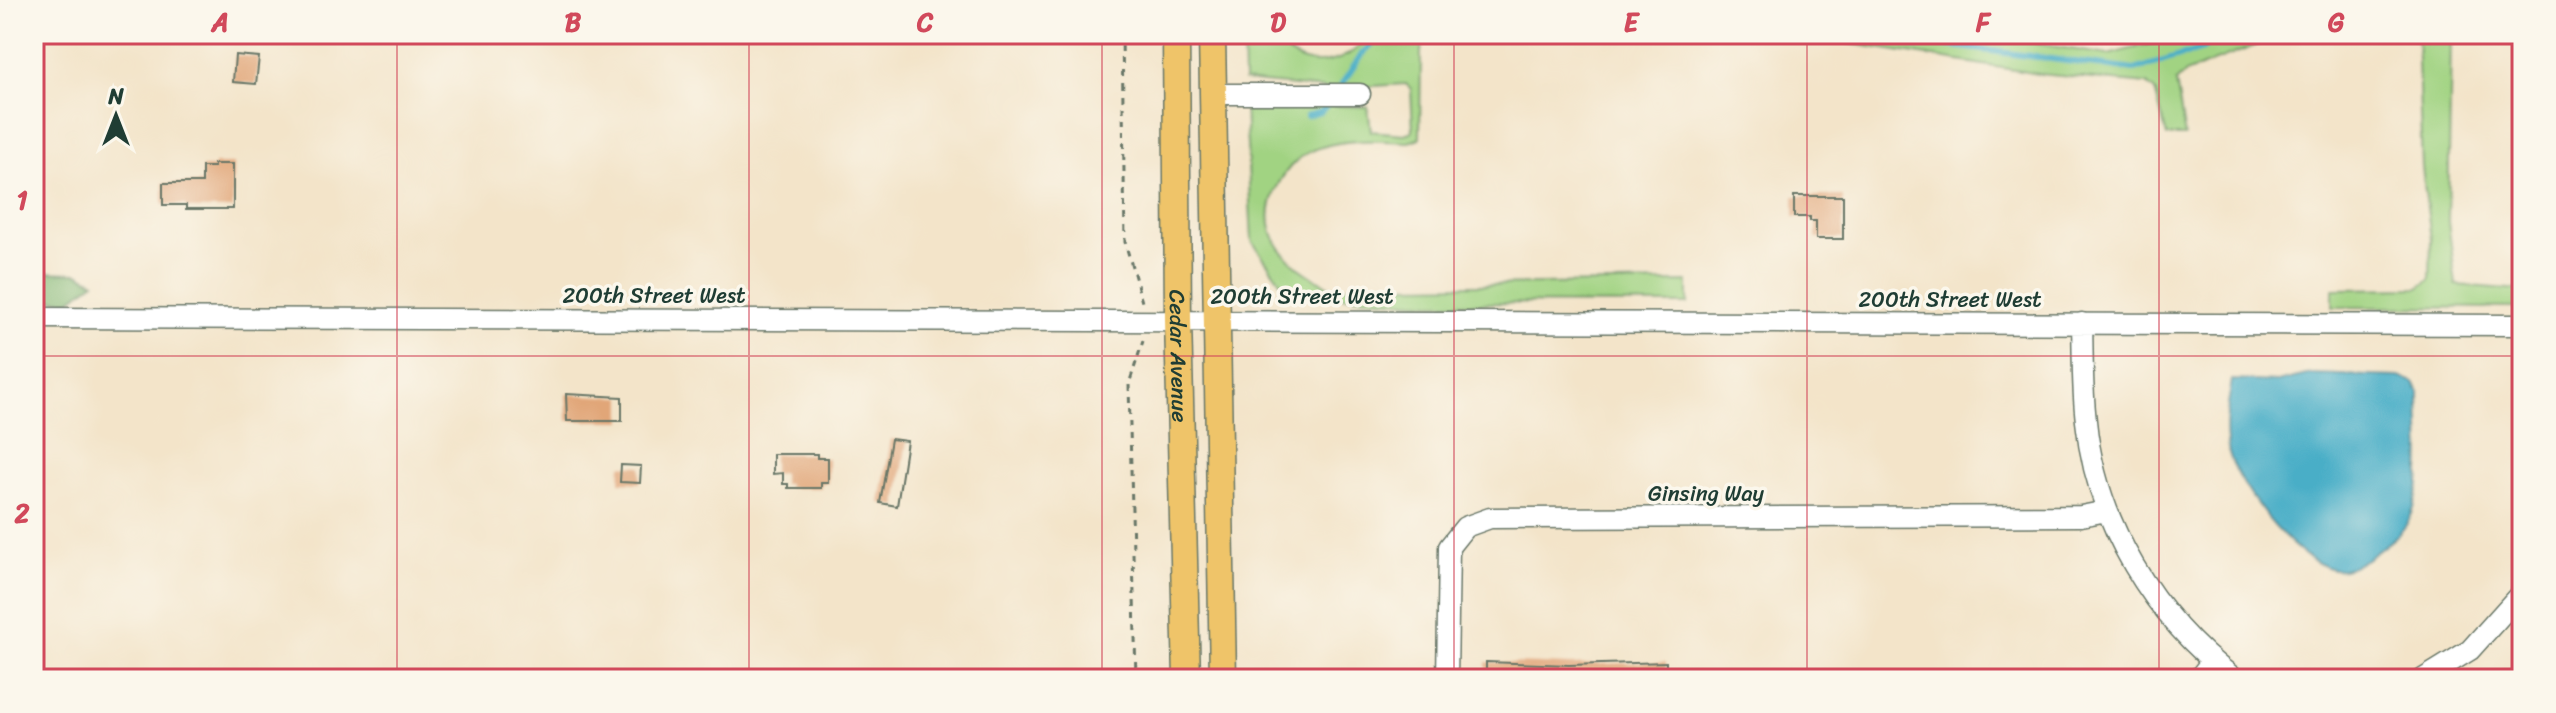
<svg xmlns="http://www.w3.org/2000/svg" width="2556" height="713" viewBox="0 0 2556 713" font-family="Sriracha,sans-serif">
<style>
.green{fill:#a1d382;stroke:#60885b;stroke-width:2}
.forest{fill:#80b570;stroke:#507952;stroke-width:2}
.water{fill:#48aec7;stroke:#34767e;stroke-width:2}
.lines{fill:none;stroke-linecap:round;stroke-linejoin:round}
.stream{stroke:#48aec7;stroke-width:6}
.building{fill:#e1a678}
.minor-casing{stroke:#697768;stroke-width:23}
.major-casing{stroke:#697768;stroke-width:29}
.path{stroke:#697768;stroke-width:3;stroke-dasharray:6 6;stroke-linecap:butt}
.minor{stroke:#fff;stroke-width:20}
.major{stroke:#efc469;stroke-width:26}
.grid{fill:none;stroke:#d1495b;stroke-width:2;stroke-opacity:0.55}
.labels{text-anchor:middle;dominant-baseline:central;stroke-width:7;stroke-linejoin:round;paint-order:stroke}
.street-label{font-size:22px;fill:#1f3d34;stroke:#fbf7ec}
.neatline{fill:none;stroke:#d1495b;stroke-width:3}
.grid-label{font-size:26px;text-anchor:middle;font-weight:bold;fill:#d1495b}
</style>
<rect width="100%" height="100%" fill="#fbf7ec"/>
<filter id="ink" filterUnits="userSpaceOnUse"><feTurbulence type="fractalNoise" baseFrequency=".0125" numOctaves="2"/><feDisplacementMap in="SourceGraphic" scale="16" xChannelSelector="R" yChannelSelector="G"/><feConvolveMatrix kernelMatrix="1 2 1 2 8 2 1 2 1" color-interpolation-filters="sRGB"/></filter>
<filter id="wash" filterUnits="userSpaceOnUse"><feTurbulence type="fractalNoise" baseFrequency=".006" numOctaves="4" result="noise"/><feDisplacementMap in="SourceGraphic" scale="32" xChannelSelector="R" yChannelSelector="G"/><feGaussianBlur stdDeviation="1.8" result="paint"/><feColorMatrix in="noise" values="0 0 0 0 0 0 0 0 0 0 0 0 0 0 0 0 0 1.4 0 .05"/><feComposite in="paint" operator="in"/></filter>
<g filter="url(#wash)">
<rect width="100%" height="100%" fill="#f3e4c9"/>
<path class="green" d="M1243 34H1274C1294 76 1346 69 1370 34H1425L1421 52 1420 138 1409 142C1381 141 1348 138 1322 147 1301 153 1286 168 1277 187 1253 235 1290 267 1331 287L1688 282V304L1429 303 1327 295 1291 297 1252 241 1245 108 1297 104 1368 107 1371 131 1404 134 1413 131 1411 89 1406 84 1325 89 1244 81Z
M1791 34H1975L2108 55 2188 34H2285L2185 73 2176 82 2185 136H2167L2155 91 2147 84 2039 74Z
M2417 34H2451L2448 222 2456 285 2522 290V308L2333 307V289L2419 288 2430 280 2431 240 2422 167Z"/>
<path class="forest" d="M34 272 78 273 95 282 70 300H34Z"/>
<path class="water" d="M2311 374 2400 377 2414 382 2419 392C2419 429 2425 472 2414 508 2407 530 2394 539 2376 552 2367 559 2354 567 2343 569 2303 575 2239 488 2229 453 2223 429 2228 404 2232 380L2277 382Z"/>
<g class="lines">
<path class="stream" d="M1876 34 1915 46 1931 43 2134 70 2203 49 2213 39 2233 34
M1342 84 1362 54 1382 34
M1307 116 1320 112 1326 106"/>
</g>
<g id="blocks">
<path class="building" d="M235 55 259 57 256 84 233 82Z
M214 164H233V209H186V205H163V183H202V167H214Z
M1794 196H1843V239H1816V221H1810V217H1794Z
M566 394 622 397V421H567Z
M891 439 907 441 897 506 880 503Z
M773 454H817V458H828V483H821V488H788V484H783V473L773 474Z
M621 465 641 466 640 483 620 482Z
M1486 662 1569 665 1666 662V679H1486Z"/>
</g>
</g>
<g filter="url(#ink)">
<use href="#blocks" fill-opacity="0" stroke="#697768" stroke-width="2"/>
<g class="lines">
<g class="minor-casing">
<path id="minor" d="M1213 94H1360
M34 318 2522 325
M2082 323C2083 356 2082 389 2086 421 2096 523 2154 618 2235 679
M1447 679 1449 547 1465 527 1490 518 2081 516 2107 511
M2198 679 2212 661
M2423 679 2470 650 2522 592"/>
</g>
<g class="major-casing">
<g id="major">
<path id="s1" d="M1176 34 1178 320 1187 679"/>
<path d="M1212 34 1223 679"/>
</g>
</g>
<path class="path" d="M1122 34 1125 242 1142 302
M1136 679 1129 384 1143 341"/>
<use href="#minor" class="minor"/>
<use href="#major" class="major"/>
</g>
</g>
<path class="grid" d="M397 34V679M749 34V679M1102 34V679M1454 34V679M1807 34V679M2159 34V679M34 356H2522"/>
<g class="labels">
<g class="street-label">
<text x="654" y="295">200th Street West</text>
<text x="1302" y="296">200th Street West</text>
<text x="1950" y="299">200th Street West</text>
<text stroke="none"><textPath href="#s1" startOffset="322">Cedar Avenue</textPath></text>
<text x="1706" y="493">Ginsing Way</text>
</g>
</g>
<rect width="2556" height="713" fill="none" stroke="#fbf7ec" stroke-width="88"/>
<g transform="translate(116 116)" stroke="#fbf7ec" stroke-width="6" paint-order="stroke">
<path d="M0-6L14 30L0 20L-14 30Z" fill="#1f3d34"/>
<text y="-12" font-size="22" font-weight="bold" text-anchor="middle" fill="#1f3d34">N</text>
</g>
<rect x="44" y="44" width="2468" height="625" class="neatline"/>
<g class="grid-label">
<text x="220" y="31">A</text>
<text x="573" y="31">B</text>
<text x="925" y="31">C</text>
<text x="1278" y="31">D</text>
<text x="1631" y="31">E</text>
<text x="1983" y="31">F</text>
<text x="2336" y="31">G</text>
<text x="22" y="209">1</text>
<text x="22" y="522">2</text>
</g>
</svg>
